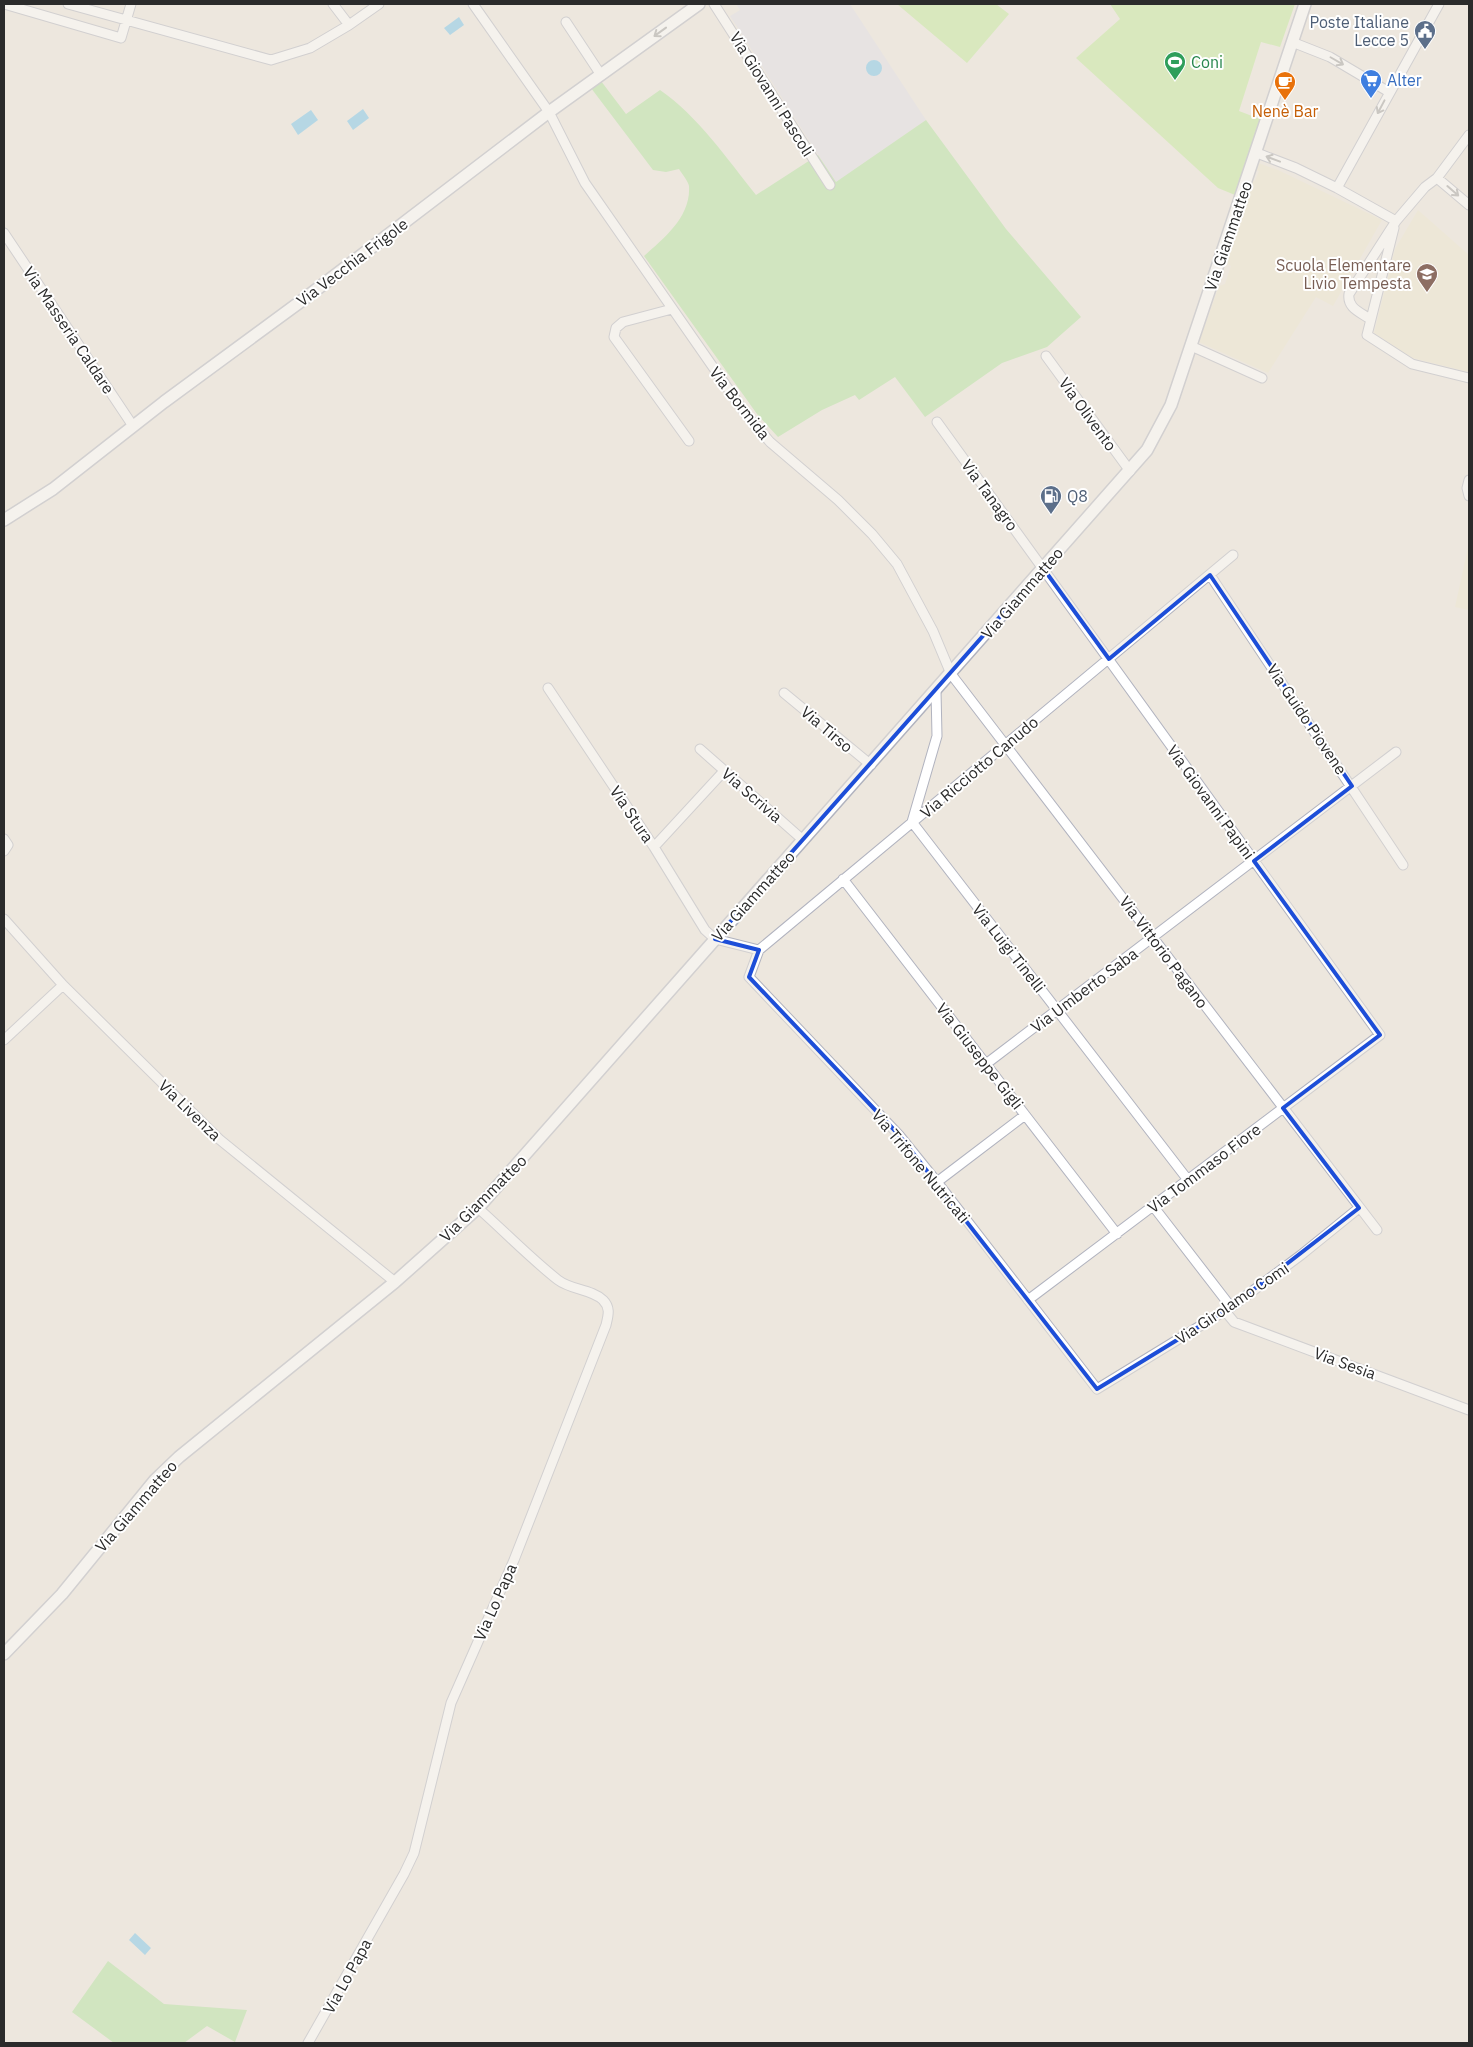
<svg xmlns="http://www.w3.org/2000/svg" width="1473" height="2047" viewBox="0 0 1473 2047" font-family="'IBM Plex Sans',sans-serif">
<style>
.industrial{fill:#e1dee6}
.education{fill:#eee6ce}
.green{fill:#afe29c}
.pitch{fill:#c1e998}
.water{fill:#74c4ec}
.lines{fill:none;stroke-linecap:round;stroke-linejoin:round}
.minor-casing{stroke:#b1b3bf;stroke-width:11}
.tertiary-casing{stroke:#b1b3bf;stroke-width:14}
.minor{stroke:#fff;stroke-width:9}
.tertiary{stroke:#fff;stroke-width:11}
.oneway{stroke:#a0a0a0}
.marked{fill:none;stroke:#1d4ed8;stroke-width:4;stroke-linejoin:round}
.labels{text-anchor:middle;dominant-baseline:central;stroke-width:4;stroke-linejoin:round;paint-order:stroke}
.service-label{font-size:16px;fill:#4e5e75;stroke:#fff;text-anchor:end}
.leisure-label{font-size:16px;fill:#27864d;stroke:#fff;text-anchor:start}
.shop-label{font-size:16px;fill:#366cbe;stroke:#fff;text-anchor:start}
.street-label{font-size:16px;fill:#2b2b2b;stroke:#fff}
.food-label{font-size:16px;fill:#c56008;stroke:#fff}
.education-label{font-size:16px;fill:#785e54;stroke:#fff;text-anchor:end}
</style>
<rect width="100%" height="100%" fill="#ede7de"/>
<path class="industrial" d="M736 4H850L926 120 836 183 730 16 740 10Z"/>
<path class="education" d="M1258 163 1278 170 1382 220 1333 306 1316 297 1268 373 1199 342 1219 286 1225 284 1231 266 1226 263 1252 180 1255 181 1259 171 1255 170Z
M1418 210 1469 255V372L1412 358 1374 333 1395 249Z
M1469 543V610L1455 607Z"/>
<path class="green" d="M601 81 626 114 660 90C697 115 728 160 756 195L818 155 836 182 926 120 1006 229 1081 317 1047 347 1002 363 925 417 895 377 859 400 855 395 822 410 778 437 757 414 644 256C664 238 691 217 689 186 688 181 682 174 679 169L666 172 653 170 591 88Z
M108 1961 164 2004 247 2010 235 2042 207 2026 184 2043H114L72 2012Z"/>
<path class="pitch" d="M897 4H996L1009 14 967 63Z
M1110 4H1295L1280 47 1261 42 1239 111 1260 119 1235 195 1218 188 1076 58 1120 19Z"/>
<path class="water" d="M459 17 464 25 450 35 444 28Z
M866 68a8 8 0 1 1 16 0a8 8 0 1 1-16 0Z
M363 109 369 118 353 130 347 121Z
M311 110 318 120 298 135 291 124Z
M135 1933 151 1948 145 1955 129 1940Z"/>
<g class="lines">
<g class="minor-casing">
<path id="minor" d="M4 4 121 38 131 4
M68 4 271 60 310 48 349 25 379 4
M333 4 349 25
M473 4 549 112 585 183 745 413 770 442 838 500 872 534 897 564 933 631 951 674 1377 1230
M714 4 830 185
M566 22 601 75
M1292 42 1330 57 1389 92
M1257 153 1296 168 1337 188 1439 4
M1437 178 1469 205
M1337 188 1396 221
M1394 228 1367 335 1412 364 1469 378
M4 233 133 426
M672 309 623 322 616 328 614 337 689 441
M1370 319C1360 312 1347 308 1349 294L1396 221 1425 187 1437 178 1469 135
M1191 346 1262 378
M1046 356 1130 471
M937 422 1380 1035 1028 1300
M1469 480 1467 488 1469 496
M1210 575 1403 865
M548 688 654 847 705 930 715 939 759 950 1233 555
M936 691 937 736 912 822 1188 1180
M784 693 871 765
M700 749 803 840
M4 839 8 845 4 851
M654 847 724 771
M843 879 1117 1234
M4 919 63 985 219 1139 395 1282
M759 950 749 977 899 1135 937 1182 1097 1389 1231 1307 1301 1255 1359 1208
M4 1040 63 985
M986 1064 1396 752
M937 1182 1025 1115
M1153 1206 1231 1307
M1225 1311 1234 1322 1469 1410
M308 2043 404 1874 414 1853 451 1703 514 1560 606 1325C608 1316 611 1308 603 1300 591 1289 571 1290 558 1280 530 1258 504 1231 478 1208"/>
</g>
<g class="tertiary-casing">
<path id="tertiary" d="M4 520 53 489 164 402 304 299 549 112 699 4
M4 1654 62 1594 155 1480 179 1457 395 1282 478 1208 1147 450 1171 405 1305 4"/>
</g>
<use href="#minor" class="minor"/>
<use href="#tertiary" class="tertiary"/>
</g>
<defs><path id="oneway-shaft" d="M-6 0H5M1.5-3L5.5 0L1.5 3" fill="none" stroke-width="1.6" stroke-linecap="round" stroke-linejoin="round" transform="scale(1.25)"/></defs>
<g class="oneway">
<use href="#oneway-shaft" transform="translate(660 32) rotate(144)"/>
<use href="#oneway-shaft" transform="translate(1337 61) rotate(30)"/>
<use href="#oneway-shaft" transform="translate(1381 107) rotate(118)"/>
<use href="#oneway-shaft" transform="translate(1273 159) rotate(-159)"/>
<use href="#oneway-shaft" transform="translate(1453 191) rotate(41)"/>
</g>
<path d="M0 0H1473V2047H0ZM1043 568 1109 659 1210 575 1352 786 1254 861 1380 1035 1283 1108 1359 1208 1231 1307 1097 1389 899 1135 749 977 759 950 715 939Z" fill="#ede7de" fill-opacity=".55" fill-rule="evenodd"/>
<path class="marked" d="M1043 568 1109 659 1210 575 1352 786 1254 861 1380 1035 1283 1108 1359 1208 1231 1307 1097 1389 899 1135 749 977 759 950 715 939Z"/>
<defs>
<g id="civic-pin" transform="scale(1.125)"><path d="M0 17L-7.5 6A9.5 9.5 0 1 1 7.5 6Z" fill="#5c6f8a" stroke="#fff"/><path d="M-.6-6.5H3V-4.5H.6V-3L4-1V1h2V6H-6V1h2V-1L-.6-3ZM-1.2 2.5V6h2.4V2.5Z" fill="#fff"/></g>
<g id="stadium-pin" transform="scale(1.125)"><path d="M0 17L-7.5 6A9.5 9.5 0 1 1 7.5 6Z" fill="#2e9e5b" stroke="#fff"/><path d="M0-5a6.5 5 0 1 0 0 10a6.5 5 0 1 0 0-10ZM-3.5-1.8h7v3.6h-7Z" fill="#fff"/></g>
<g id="supermarket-pin" transform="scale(1.125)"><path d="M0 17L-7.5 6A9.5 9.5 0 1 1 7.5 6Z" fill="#3f7fe0" stroke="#fff"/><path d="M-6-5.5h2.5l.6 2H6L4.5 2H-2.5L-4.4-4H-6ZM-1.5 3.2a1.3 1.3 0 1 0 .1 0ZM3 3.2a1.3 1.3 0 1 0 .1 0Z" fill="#fff"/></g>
<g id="cafe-pin" transform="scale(1.125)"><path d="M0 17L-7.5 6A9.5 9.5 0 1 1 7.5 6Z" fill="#e8710a" stroke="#fff"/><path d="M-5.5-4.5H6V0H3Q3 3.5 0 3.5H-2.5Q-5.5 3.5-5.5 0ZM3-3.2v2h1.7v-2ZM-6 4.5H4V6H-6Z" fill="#fff"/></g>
<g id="school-pin" transform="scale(1.125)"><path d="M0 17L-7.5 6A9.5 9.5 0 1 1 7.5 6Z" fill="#8d6e63" stroke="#fff"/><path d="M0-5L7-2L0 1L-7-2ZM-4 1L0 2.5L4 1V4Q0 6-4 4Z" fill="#fff"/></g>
<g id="fuel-pin" transform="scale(1.125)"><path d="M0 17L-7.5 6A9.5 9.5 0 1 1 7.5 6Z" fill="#5c6f8a" stroke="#fff"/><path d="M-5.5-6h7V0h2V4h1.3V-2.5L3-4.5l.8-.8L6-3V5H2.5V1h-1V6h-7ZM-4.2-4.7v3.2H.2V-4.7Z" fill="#fff"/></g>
</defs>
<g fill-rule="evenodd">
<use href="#civic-pin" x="1425" y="31"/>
<use href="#stadium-pin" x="1175" y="62"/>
<use href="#supermarket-pin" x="1371" y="80"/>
<use href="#cafe-pin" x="1285" y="82"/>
<use href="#school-pin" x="1427" y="274"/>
<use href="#fuel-pin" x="1051" y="496"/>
</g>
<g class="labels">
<g class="service-label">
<text x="1409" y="22">Poste Italiane<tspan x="1409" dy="18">Lecce 5</tspan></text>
<text x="1067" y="496" text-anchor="start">Q8</text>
</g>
<g class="leisure-label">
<text x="1191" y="62">Coni</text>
</g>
<g class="shop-label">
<text x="1387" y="80">Alter</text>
</g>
<g class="street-label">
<text transform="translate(772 94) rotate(58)">Via Giovanni Pascoli</text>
<text transform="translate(1228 236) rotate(-71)">Via Giammatteo</text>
<text transform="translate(352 262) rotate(-37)">Via Vecchia Frigole</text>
<text transform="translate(69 330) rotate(56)">Via Masseria Caldare</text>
<text transform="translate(740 403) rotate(52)">Via Bormida</text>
<text transform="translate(1088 414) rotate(54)">Via Olivento</text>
<text transform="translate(990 495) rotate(54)">Via Tanagro</text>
<text transform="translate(1022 593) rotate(-49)">Via Giammatteo</text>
<text transform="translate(1307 719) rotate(56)">Via Guido Piovene</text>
<text transform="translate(827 729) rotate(40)">Via Tirso</text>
<text transform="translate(979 767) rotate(-40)">Via Ricciotto Canudo</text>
<text transform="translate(752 795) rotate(41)">Via Scrivia</text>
<text transform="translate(1211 802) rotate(54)">Via Giovanni Papini</text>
<text transform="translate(632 814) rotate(56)">Via Stura</text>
<text transform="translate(753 896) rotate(-48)">Via Giammatteo</text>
<text transform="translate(1009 948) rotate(52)">Via Luigi Tinelli</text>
<text transform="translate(1164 952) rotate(53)">Via Vittorio Pagano</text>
<text transform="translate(1084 990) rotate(-37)">Via Umberto Saba</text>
<text transform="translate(980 1056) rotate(52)">Via Giuseppe Gigli</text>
<text transform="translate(190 1110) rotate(44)">Via Livenza</text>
<text transform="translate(921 1166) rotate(50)">Via Trifone Nutricati</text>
<text transform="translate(1204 1168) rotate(-37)">Via Tommaso Fiore</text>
<text transform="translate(483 1198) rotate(-45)">Via Giammatteo</text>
<text transform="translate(1232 1303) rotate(-34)">Via Girolamo Comi</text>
<text transform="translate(1345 1363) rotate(20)">Via Sesia</text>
<text transform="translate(136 1506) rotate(-49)">Via Giammatteo</text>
<text transform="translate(495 1602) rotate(-66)">Via Lo Papa</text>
<text transform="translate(347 1976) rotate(-61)">Via Lo Papa</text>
</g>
<g class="food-label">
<text x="1285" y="111">Nenè Bar</text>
</g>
<g class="education-label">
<text x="1411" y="265">Scuola Elementare<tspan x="1411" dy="18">Livio Tempesta</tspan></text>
</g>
</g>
<rect width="1473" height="2047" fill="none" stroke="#2b2b2b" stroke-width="10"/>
</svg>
